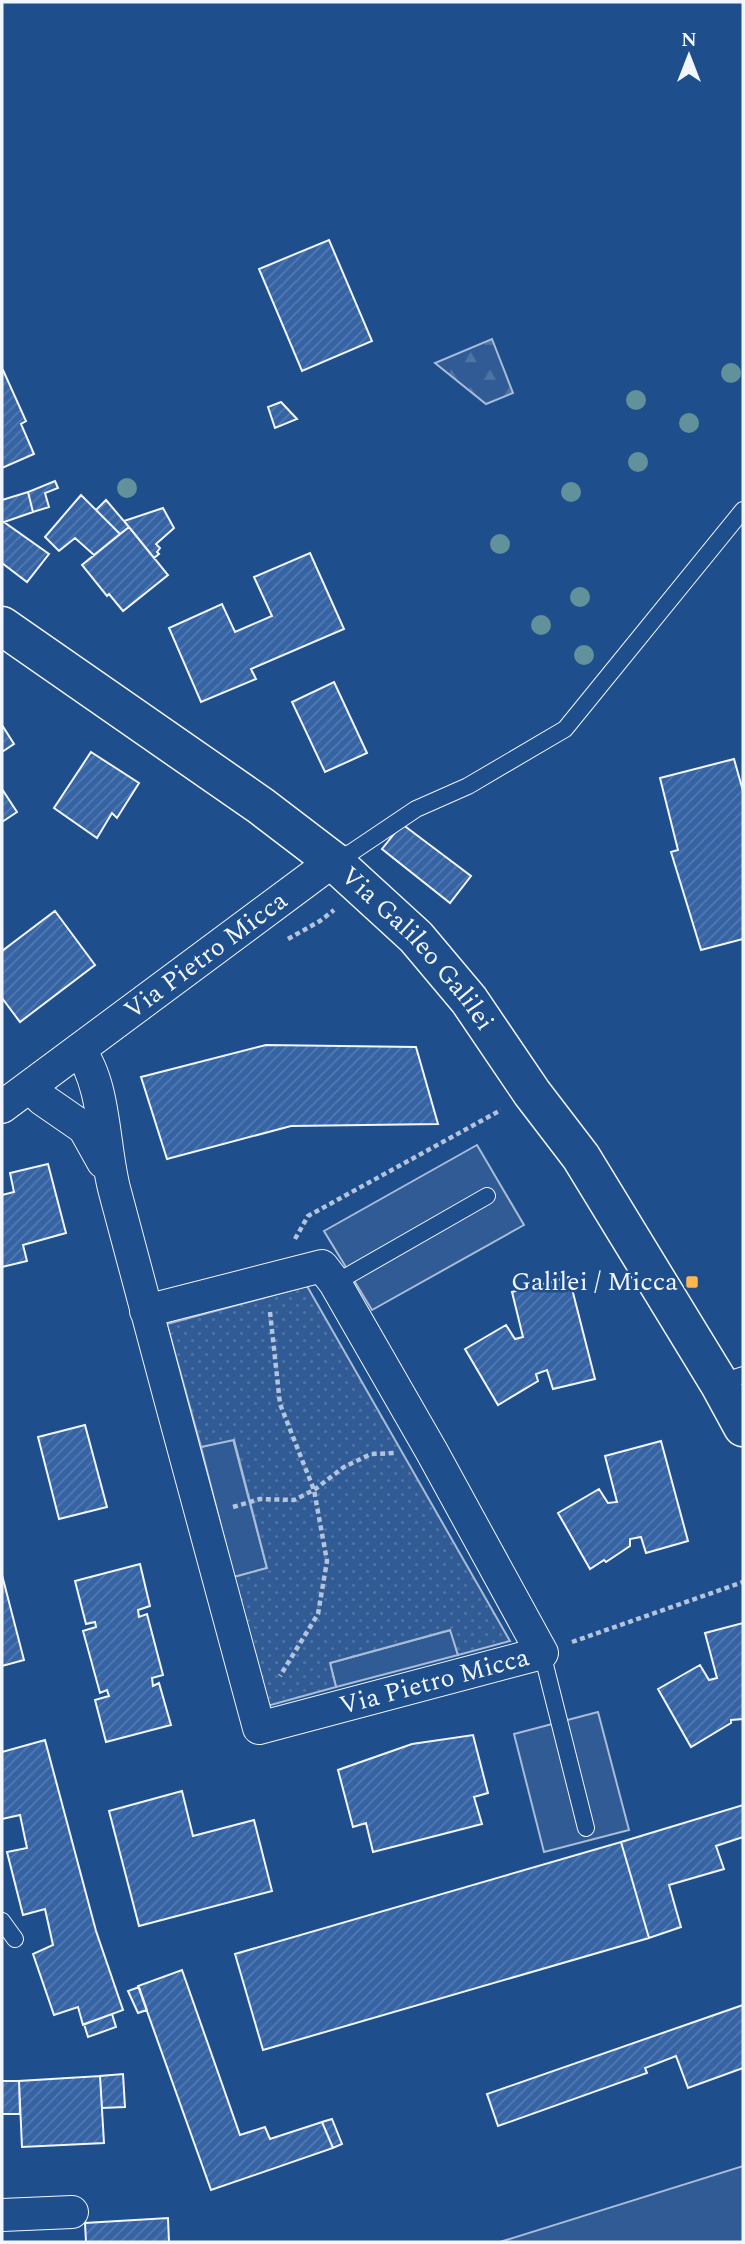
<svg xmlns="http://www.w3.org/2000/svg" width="745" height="2244" viewBox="0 0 745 2244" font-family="Spectral,serif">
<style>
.built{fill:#305b95;stroke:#a8bbd7;stroke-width:2}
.forest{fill:url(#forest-firs);stroke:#a8bbd7;stroke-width:2}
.park{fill:url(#park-dots);stroke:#a8bbd7;stroke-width:2}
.building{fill:url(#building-hatch);stroke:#f2f6ff;stroke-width:2}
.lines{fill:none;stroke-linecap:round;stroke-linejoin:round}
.lane-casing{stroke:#f2f6ff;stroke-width:18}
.street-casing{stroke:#f2f6ff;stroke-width:34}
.secondary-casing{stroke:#f2f6ff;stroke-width:41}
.path{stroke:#b3c4dc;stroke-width:4.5;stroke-dasharray:5 3.5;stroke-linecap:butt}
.lane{stroke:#1f4e8c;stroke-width:16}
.street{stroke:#1f4e8c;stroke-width:32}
.secondary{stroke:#1f4e8c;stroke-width:38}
.tree{fill:#61919a}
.poi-dot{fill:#ffb74d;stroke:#1f4e8c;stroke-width:2.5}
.labels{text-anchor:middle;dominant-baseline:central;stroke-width:5;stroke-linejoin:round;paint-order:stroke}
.street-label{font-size:26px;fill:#f2f6ff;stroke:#1f4e8c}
.poi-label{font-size:26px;fill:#f2f6ff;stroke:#1f4e8c;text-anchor:end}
</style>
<defs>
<pattern id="forest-firs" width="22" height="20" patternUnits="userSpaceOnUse" patternTransform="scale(1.75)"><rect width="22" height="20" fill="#305b95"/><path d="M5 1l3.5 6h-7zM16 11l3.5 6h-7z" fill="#4e73a5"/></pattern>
<pattern id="park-dots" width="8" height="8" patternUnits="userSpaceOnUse" patternTransform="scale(1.75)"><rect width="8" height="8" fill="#305b95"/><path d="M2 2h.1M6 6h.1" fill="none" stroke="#4e73a5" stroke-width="1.8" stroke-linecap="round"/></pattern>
<pattern id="building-hatch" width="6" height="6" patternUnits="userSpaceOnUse" patternTransform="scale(1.75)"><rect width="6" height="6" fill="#3563a3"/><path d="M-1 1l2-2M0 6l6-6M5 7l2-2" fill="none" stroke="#537ab1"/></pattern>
</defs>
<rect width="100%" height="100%" fill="#1f4e8c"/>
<path class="built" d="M477 1145 524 1225 372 1310 324 1231Z
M233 1439 267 1568 234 1577 201 1447Z
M451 1630 458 1655 336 1687 330 1663Z
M598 1712 629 1830 544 1852 514 1734Z
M743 2166V2242H500Z"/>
<path class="forest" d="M492 339 513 393 486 404 435 363Z"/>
<path class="park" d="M307 1286 510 1641 458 1655 450 1630 330 1663 336 1687 267 1706 234 1577 267 1568 234 1440 201 1447 167 1324Z"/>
<path class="building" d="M329 240 372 341 302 371 259 269Z
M2 370H3L26 421 21 424 34 454 2 468Z
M281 402 297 419 275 428 268 407Z
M55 481 58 488 45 493 49 507 33 512 28 492Z
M28 492 33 512 4 522 49 554 27 582 2 563V500Z
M81 495 120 534 94 555 75 538 59 551 45 537Z
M106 500 129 527 120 534 96 510Z
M163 508 174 528 156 544 160 548 157 552 159 554 154 558 124 521Z
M129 527 168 575 123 611 109 594 107 596 82 565Z
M310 553 344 629 251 669 256 679 201 702 169 628 222 604 235 632 272 616 254 577Z
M334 682 367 753 325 772 292 702Z
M2 725 14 744 2 752Z
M91 752 139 783 117 818 112 813 97 838 54 808Z
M734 759 743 791V939L701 950 671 852 678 850 660 778Z
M2 789 17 812 2 822Z
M402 824 471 876 450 903 382 849Z
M55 911 95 965 20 1022 2 998V951Z
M266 1045 416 1047 438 1124 291 1126 167 1159 141 1077Z
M48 1164 66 1233 23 1245 27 1261 2 1267V1195L14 1192 10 1173Z
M569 1277 595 1379 553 1389 547 1370 536 1374 538 1381 498 1405 465 1349 506 1325 515 1339 523 1337 512 1292Z
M85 1425 107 1507 59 1519 38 1437Z
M661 1441 688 1541 646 1553 641 1537 630 1539V1546L606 1562 604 1560 590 1569 558 1513 599 1489 608 1503 617 1502 605 1456Z
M140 1564 150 1606 138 1610 139 1617 147 1614 163 1675 152 1678 153 1686 159 1683 171 1725 106 1742 95 1700 109 1696 107 1690 100 1693 83 1631 96 1627 95 1622 86 1624 75 1581Z
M2 1575 24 1660 2 1666Z
M743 1623V1719L731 1720V1723L691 1747 658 1689 700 1665 709 1680 717 1678 705 1633Z
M473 1735 488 1793 474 1797 482 1824 373 1852 366 1823 353 1827 338 1770 412 1744Z
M45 1740 96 1931 123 2010 83 2025 78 2007 54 2015 33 1954 53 1945 45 1909 23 1915 7 1852 27 1848 20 1815 2 1819V1752Z
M182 1791 193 1836 254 1820 272 1891 139 1926 109 1811Z
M743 1805V1837L716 1846 724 1869 669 1885 681 1927 649 1938 621 1842Z
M621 1842 649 1938 263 2050 235 1954Z
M182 1970 240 2135 265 2127 270 2139 322 2122 333 2148 211 2190 138 1986Z
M139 1987 147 2010 138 2013 128 1991Z
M743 2005V2068L688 2088 676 2056 645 2068 647 2073 498 2126 487 2094Z
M112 2014 116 2027 88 2037 84 2024Z
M123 2074 125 2107 102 2108 100 2076Z
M100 2076 104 2143 22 2147 19 2081Z
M2 2081H19L20 2114H2Z
M332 2119 342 2144 333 2148 322 2122Z
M168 2218 169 2242H86L85 2223Z"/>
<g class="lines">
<g class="lane-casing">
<path id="lane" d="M333 861 352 852 416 809 468 786 565 729 743 510
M335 1283 487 1196
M719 1383 743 1375
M542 1653 586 1828
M2 1921 15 1939"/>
</g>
<g class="street-casing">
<g id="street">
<path id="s1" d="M79 1050C106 1084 103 1150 115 1192 162 1371 211 1549 259 1728L542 1653 432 1452 335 1283 322 1266 146 1311"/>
<path d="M30 1087 42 1099 84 1128 103 1162"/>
<path id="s2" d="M2 1107 333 861"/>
<path d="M2 2215 72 2212"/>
</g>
</g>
<g class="secondary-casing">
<g id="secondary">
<path id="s3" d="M2 626 261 806 333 861 416 937 469 1000 532 1093 581 1157 719 1383 743 1427"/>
</g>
</g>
<path class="path" d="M288 939 320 921 334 910
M295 1239 308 1216 501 1110
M270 1312 280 1404 314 1490 327 1561 318 1614 280 1676
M233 1507 260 1499 294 1500 314 1490 344 1467 371 1454 396 1453
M572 1642 743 1582"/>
<use href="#lane" class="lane"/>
<use href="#street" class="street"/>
<use href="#secondary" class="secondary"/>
</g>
<g class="tree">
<circle cx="731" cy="373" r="10"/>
<circle cx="636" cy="400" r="10"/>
<circle cx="689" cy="423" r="10"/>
<circle cx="638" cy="462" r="10"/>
<circle cx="127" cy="488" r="10"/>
<circle cx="571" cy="492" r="10"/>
<circle cx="500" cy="544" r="10"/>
<circle cx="580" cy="597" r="10"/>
<circle cx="541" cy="625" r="10"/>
<circle cx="584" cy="655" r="10"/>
</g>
<rect class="poi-dot" x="685" y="1275" width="14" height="14" rx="3.5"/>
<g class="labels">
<g class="street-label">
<text stroke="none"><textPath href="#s3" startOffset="528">Via Galileo Galilei</textPath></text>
<text stroke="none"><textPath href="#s2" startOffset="254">Via Pietro Micca</textPath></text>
<text stroke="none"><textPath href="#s1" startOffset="884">Via Pietro Micca</textPath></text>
</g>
<g class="poi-label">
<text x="678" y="1282">Galilei / Micca</text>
</g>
</g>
<rect width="745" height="2244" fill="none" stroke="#f2f6ff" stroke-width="7"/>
<g transform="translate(689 56)" stroke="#1f4e8c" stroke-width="5" paint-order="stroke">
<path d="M0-5L12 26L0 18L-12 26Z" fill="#f2f6ff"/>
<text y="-10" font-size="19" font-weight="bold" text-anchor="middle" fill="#f2f6ff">N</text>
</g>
</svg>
